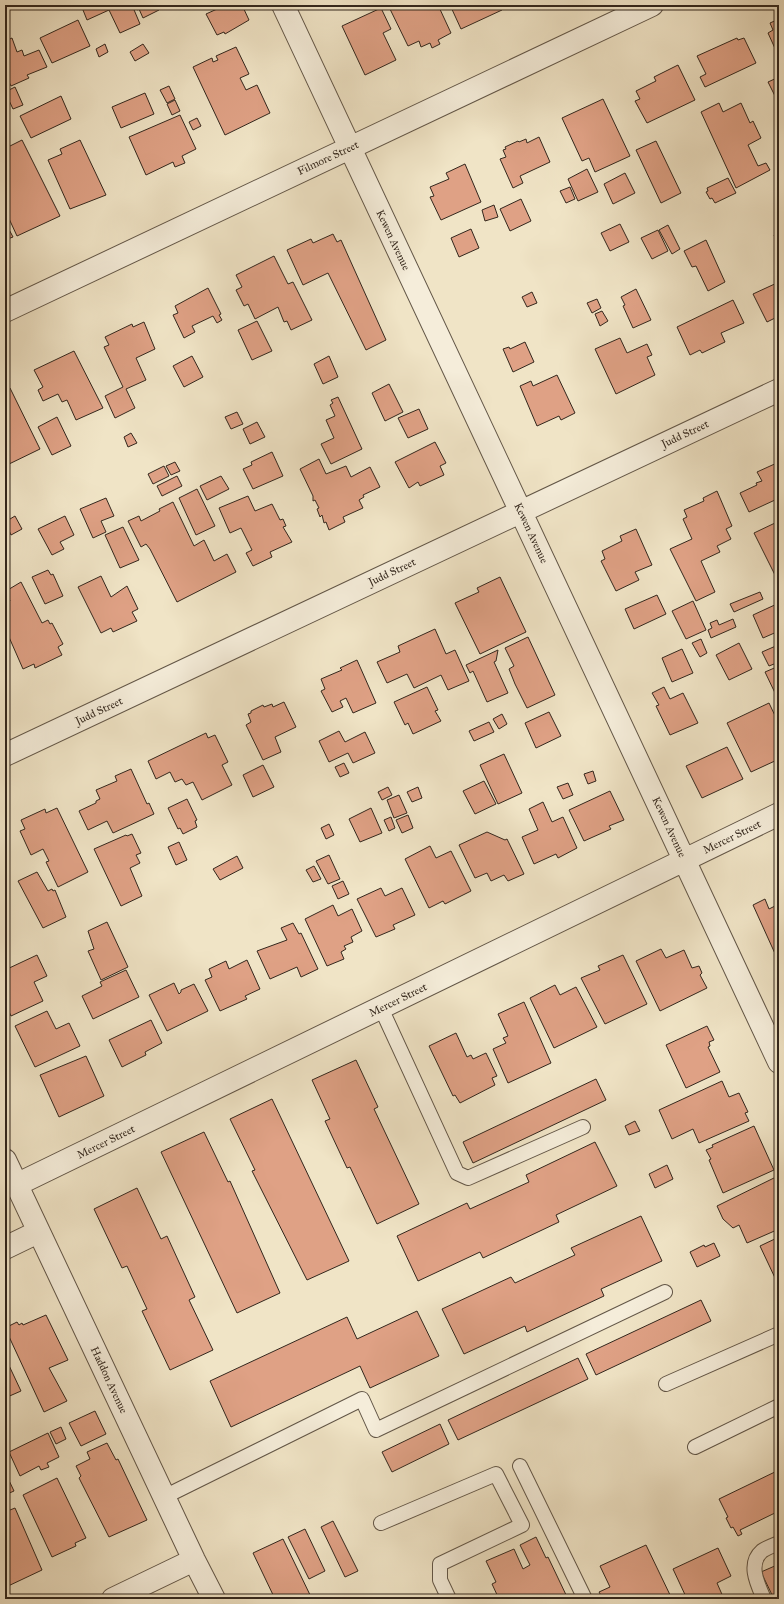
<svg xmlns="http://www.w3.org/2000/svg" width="784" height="1604" viewBox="0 0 784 1604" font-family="'IM FELL Great Primer',serif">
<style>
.building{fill:#dfa185;stroke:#33271d}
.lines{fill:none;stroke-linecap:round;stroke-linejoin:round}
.service-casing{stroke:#625647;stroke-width:16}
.minor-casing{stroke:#625647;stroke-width:24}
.service{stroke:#f5edda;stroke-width:14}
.minor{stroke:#f5edda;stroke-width:22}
.labels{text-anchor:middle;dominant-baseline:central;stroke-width:4;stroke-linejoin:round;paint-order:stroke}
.street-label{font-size:11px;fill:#33271d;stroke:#f5edda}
</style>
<rect width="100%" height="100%" fill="#f0e4c6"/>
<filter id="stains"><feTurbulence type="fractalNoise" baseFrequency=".005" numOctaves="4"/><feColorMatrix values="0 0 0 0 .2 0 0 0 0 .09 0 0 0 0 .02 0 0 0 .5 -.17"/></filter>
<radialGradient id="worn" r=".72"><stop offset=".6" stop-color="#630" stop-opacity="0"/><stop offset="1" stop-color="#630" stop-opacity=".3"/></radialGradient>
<path class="building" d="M81 5H132L140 24 120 33 109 10 87 20Z
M135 5H156L159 10 143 18 139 9 137 10Z
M226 5H242L249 20 225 34 224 32 217 35 206 14Z
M391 5H438L451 33 438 40 440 44 432 48 430 43 421 47 419 41 408 46 389 7Z
M450 5H499L502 10 461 29Z
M381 8 391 29 383 33 396 60 365 75 342 26Z
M779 19V54L778 55 768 33 773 30 770 23Z
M78 20 90 46 52 63 40 38Z
M12 38 17 52 22 50 24 56 39 50 47 67 27 75 29 78 11 86 8 80 6 81 5 79V41Z
M737 38 738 40 744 38 756 63 705 87 700 77 706 74 697 56Z
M105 44 108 52 99 57 96 49Z
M143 44 149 53 135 61 130 52Z
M236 47 249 74 240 78 246 90 257 85 270 113 225 135 193 67 212 58 213 62 218 60 216 56Z
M678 65 695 100 647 123 635 101 640 99 636 91 656 81 654 77Z
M779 77V104L768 82Z
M169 86 175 99 167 103 160 90Z
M15 87 23 105 13 109 5 92Z
M145 93 154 114 121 128 112 107Z
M61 96 71 119 31 138 20 116Z
M603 99 630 156 595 172 589 158 582 161 562 118Z
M175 100 180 111 172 115 167 104Z
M719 103 723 112 741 103 750 123 753 121 761 138 748 145 758 166 766 163 770 170 736 188 701 112Z
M180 115 196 149 182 156 185 163 175 167 173 162 146 175 129 137Z
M197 118 201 126 193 130 189 122Z
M539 137 550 162 520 176 523 183 513 188 500 159 506 157 503 150 506 149 505 147 518 141 519 142 526 139 527 143Z
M22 140 60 216 17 236 5 210V146L6 148Z
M80 140 106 195 70 209 48 160 62 154 60 149Z
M656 141 681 193 661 203 636 150Z
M465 164 481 202 441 220 430 197 434 196 430 187 449 179 446 173Z
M587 169 598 192 578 201 568 179Z
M625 173 635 193 613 204 604 184Z
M728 178 736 193 715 203 712 198 710 199 706 192 708 191 707 188Z
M570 187 575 199 566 203 560 191Z
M521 199 531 221 510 231 500 209Z
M494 205 498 217 485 221 482 210Z
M5 222 13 237 5 240Z
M620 224 629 242 610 251 601 233Z
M668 225 680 249 672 254 659 230Z
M471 229 479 248 459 257 451 238Z
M658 230 668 251 652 259 641 238Z
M779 232V246L774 235Z
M333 234 337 242 341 240 386 340 366 350 328 273 303 285 287 250 311 239 313 243Z
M706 240 725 282 708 291 696 266 692 267 684 251Z
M274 256 288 284 293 282 312 320 291 330 287 321 284 322 278 307 255 319 248 304 244 306 236 290 242 287 236 275Z
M779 282V316L767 322 753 294Z
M208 288 221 314 219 315 222 320 217 323 213 316 192 326 195 332 184 338 173 315 178 313 175 306Z
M636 289 651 320 633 328 623 306 625 305 621 297Z
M532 292 537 303 527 307 522 297Z
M597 299 601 308 592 313 587 303Z
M733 300 744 323 721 333 725 342 702 353 700 350 690 355 677 327Z
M602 311 608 321 600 326 595 314Z
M257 321 272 351 252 360 238 330Z
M144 322 155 349 136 358 146 380 126 389 135 408 115 418 105 396 123 387 104 347 109 345 105 337 132 324 133 327Z
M620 338 627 353 647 344 652 355 647 357 655 375 616 394 595 349Z
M525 342 534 362 513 372 503 349 509 347 510 349Z
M74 351 103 408 76 420 67 400 62 402 58 394 43 401 38 390 43 387 34 370Z
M192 356 203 377 184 387 173 366Z
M329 356 338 377 323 384 314 364Z
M557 375 575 413 561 420 559 416 537 426 520 386 531 381 533 386Z
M389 384 403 412 385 421 372 393Z
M10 388 40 449 7 465 5 460V390Z
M338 397 362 449 331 464 321 444 334 438 326 420 335 416 330 405 333 403 331 400Z
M419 409 428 429 408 438 398 418Z
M237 412 243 424 231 429 225 417Z
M57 417 71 446 52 455 38 427Z
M257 422 265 437 250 444 243 429Z
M131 433 137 443 128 447 124 437Z
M435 442 446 463 440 466 444 475 420 486 418 482 409 488 395 462Z
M272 452 283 476 253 489 243 469 252 465 251 462Z
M319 459 326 474 346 466 351 477 370 467 380 487 363 495 364 497 359 500 363 508 343 517 345 522 329 530 326 522 324 523 322 515 320 517 317 509 319 508 315 500 313 501V496L300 469Z
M175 462 180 471 171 475 166 466Z
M779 462V508L775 500 749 512 740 493 757 485 756 483 762 481 757 472Z
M164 466 169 476 153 484 148 474Z
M177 476 182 486 162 496 157 486Z
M221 476 229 489 207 500 200 486Z
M197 489 215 526 196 535 179 498Z
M717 491 732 526 726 529 731 539 717 546 720 552 701 561 715 592 696 601 670 549 692 539 683 519 687 517 684 510 704 501 703 498Z
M248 496 255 511 272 504 280 520 283 519 286 526 283 527 292 542 270 552 272 557 253 566 246 553 252 550 241 528 230 533 219 508Z
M106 498 114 516 101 521 106 532 93 538 80 509Z
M173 502 194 546 204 540 214 561 227 554 236 572 177 602 150 549 146 544 141 547 128 521 139 516 141 521 160 511 159 509Z
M15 516 22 529 11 535 5 522Z
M65 516 74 535 60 542 64 549 52 555 38 529Z
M775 523 779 531V583L754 533Z
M123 527 139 560 120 568 105 535Z
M636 529 652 565 635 572 639 580 616 591 601 561 605 559 602 551 622 541 620 536Z
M48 570 51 575 53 574 63 596 45 604 32 577Z
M101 576 111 597 127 586 138 609 132 612 137 621 113 632 111 628 101 633 78 587Z
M500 577 526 632 480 654 455 603 479 592 477 588Z
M21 582 42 623 48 620 50 624 52 623 63 644 58 647 62 655 35 668 34 664 23 669 5 628V603L10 601 6 591Z
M760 592 763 599 734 612 730 604Z
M657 595 666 614 634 629 625 609Z
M693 601 706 630 686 639 672 611Z
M779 603V631L763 638 753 615Z
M733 619 736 627 711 638 708 630 712 628 710 623 717 620 719 625Z
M435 629 446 654 455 650 469 681 448 690 441 675 414 688 407 674 387 683 377 662 400 652 398 646Z
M528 637 555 695 527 708 515 684 509 669 514 666 505 648Z
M701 639 707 653 700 657 692 643Z
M739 643 752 669 729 680 716 655Z
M778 645 779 662 769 666 762 652Z
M682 649 693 673 672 682 662 658Z
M498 650 496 661 494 662 508 693 487 702 473 671 470 673 466 665Z
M357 660 376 703 353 713 346 698 340 701 343 707 332 712 321 691 325 689 321 679 342 670 340 668Z
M779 666V694L776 695 765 672Z
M427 687 438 710 435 711 441 721 413 734 408 723 405 725 394 702Z
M664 687 670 699 683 693 698 723 670 735 656 706 659 705 652 693Z
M284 702 296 727 275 737 281 752 263 760 246 725 251 722 248 714 251 713V711L263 705 264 707 272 704 273 707Z
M769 703 779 724V755L775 757 777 760 751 772 727 723Z
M549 712 561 736 536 748 525 723Z
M502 714 507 724 499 729 493 719Z
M489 722 494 732 474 741 469 731Z
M339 731 345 742 365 732 375 753 353 763 348 753 329 762 319 741Z
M206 733 208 738 215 735 228 762 222 765 232 785 202 800 193 782 186 785 182 779 175 782 170 772 156 779 148 761Z
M727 747 743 779 702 798 686 766Z
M504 754 522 793 498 804 480 765Z
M344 763 349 773 340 777 335 767Z
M263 765 274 787 253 797 243 775Z
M131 769 147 804 149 803 154 814 113 833 107 821 88 830 79 811 96 803V801L100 799 96 790 117 781 115 776Z
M593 771 596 781 588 784 584 774Z
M484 781 496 804 475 814 463 791Z
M568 783 573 795 563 799 557 787Z
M388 787 392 795 382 800 378 792Z
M418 787 422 798 412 802 407 792Z
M610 791 624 820 609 826 611 829 584 841 569 810Z
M399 795 407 813 394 818 387 800Z
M187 799 197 820 195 821 197 827 183 834 180 828 178 829 168 808Z
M543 802 552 822 563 817 577 848 558 858 556 854 534 864 522 837 538 830 529 809Z
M57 808 88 872 58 887 46 862 49 861 43 849 31 855 20 831 25 829 21 820 45 809 46 813Z
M371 808 382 833 360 842 349 819Z
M408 815 413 828 402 833 396 820Z
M391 817 395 828 389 831 384 820Z
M329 824 334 835 326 839 321 828Z
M487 832 505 840 507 839 524 874 508 881 504 875 491 881 487 873 475 878 459 845Z
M132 834 141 853 136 855 140 863 130 868 142 896 121 906 94 849 126 835 127 836Z
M179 842 187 860 176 865 168 847Z
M430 846 436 858 451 851 471 891 445 904 443 901 429 908 405 859Z
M329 855 340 879 328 884 316 861Z
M237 856 243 868 220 880 213 869Z
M314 866 321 879 313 882 306 870Z
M37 872 48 891 52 889 53 891 55 890 66 917 43 928 18 881Z
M343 881 349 894 338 899 332 886Z
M381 888 385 896 402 888 415 915 393 925 395 929 376 937 357 899Z
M765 899 769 909 779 904V957L777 958 753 905Z
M333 905 338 916 352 909 362 931 351 937 353 942 344 946 346 949 341 952 344 959 327 966 305 919Z
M107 922 128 967 101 980 88 951 94 949 88 931Z
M293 923 299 934 301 933 318 969 301 977 297 967 270 979 257 951 287 940 281 928Z
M661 949 666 958 684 950 692 968 699 966 702 973 700 975 707 988 660 1011 636 961Z
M37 955 47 976 34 982 43 1001 11 1016 5 1003V970Z
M623 955 647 1004 605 1024 581 978 600 970 598 966Z
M247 960 260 989 245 996 247 999 220 1011 205 980 212 977 209 969 226 961 229 969Z
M126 970 139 997 93 1019 82 996 102 986 100 982Z
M174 983 179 994 181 992V990L194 984 208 1011 167 1031 149 995Z
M555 985 560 995 576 987 597 1027 554 1048 530 998Z
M524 1002 551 1063 508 1083 493 1049 506 1043 503 1038 508 1036 498 1014Z
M47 1011 56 1029 69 1023 80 1046 35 1067 15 1026Z
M151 1020 162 1043 145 1052 146 1055 122 1067 109 1040Z
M707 1026 714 1040 709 1042 710 1046 708 1047 720 1072 686 1088 666 1045Z
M456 1033 467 1057 471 1055 473 1059 486 1053 497 1076 492 1078 495 1085 460 1103 455 1095 453 1096 429 1046Z
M86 1056 104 1096 59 1117 40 1075Z
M356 1060 378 1107 374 1109 419 1204 377 1224 350 1167 347 1168 325 1121 330 1119 312 1080Z
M596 1079 606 1100 473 1163 463 1142Z
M722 1081 729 1097 739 1093 748 1112 745 1113 749 1121 699 1143 693 1129 672 1139 659 1110Z
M272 1099 349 1261 307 1280 252 1171 255 1170 230 1119Z
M635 1121 640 1131 629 1135 625 1126Z
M754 1126 774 1170 723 1193 709 1160 711 1159 706 1150 713 1147 712 1145Z
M204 1132 228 1182 230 1181 280 1293 237 1313 161 1152Z
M595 1142 617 1186 556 1215 559 1222 483 1258 480 1252 418 1281 397 1236 467 1203 470 1209 529 1182 526 1175Z
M667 1165 673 1179 655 1188 649 1174Z
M778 1176 779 1229 747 1243 739 1225 733 1228 723 1219 717 1206Z
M137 1188 161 1239 167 1236 195 1297 189 1300 213 1350 170 1370 142 1311 147 1309 127 1266 122 1268 94 1209Z
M641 1216 662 1261 601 1289 604 1296 527 1332 525 1326 464 1354 442 1309 511 1277 515 1283 575 1255 571 1248Z
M779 1237V1280L778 1278 776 1280 760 1246Z
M714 1243 720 1256 697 1267 690 1252 704 1245 705 1247Z
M701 1300 711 1321 596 1375 586 1354Z
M417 1311 439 1356 370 1388 360 1366 231 1427 210 1381 347 1317 357 1339Z
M46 1315 68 1360 49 1368 67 1401 44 1412 5 1328 17 1322 19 1325 22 1323 23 1325Z
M5 1357 21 1391 5 1398Z
M578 1358 588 1379 458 1440 448 1420Z
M95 1411 106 1434 81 1446 69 1423Z
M440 1424 449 1444 392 1472 382 1452Z
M61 1427 66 1439 56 1444 50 1432Z
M48 1433 59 1457 47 1463 49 1467 41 1470 39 1466 20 1476 9 1452Z
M107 1443 116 1460 118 1459 147 1520 109 1537 79 1478 81 1476 76 1466 90 1459 87 1452Z
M779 1470V1511L740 1530 742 1534 738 1536 733 1527 731 1528 726 1518 728 1517 719 1499Z
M5 1472 14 1491 5 1495Z
M57 1478 86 1538 75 1543 76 1546 52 1557 23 1495Z
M15 1508 42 1570 6 1587 5 1512Z
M333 1521 358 1571 345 1577 321 1527Z
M305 1529 325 1571 309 1579 288 1537Z
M536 1537 546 1558 548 1557 568 1599H499L492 1584 496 1582 486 1561 514 1549 523 1569 530 1565 520 1545Z
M283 1539 312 1599H275L253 1553Z
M646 1545 672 1599H603L599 1592 610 1587 600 1566Z
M718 1548 731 1576 717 1583 724 1599H687L673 1569Z
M777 1565 779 1569V1599H774L761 1572Z"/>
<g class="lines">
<g class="service-casing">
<path id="service" d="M381 1008 457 1173 468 1178 583 1127
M666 1384 779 1334
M695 1447 779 1406
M520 1466 585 1599
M164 1497 362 1399 376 1430 665 1292
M381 1523 496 1474 522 1525 440 1564V1580L449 1599
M764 1599C758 1585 747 1564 762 1551 766 1548 774 1545 779 1543"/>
</g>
<g class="minor-casing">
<path id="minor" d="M283 5 779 1062
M5 311 652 5
M5 755 779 390
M5 1160 194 1560 214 1599
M16 1185 779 814
M5 1248 38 1232
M113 1599 194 1560"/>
</g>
<use href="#service" class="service"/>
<use href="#minor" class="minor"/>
</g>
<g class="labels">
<g class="street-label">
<text transform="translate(328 158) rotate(-25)">Filmore Street</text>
<text transform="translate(393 240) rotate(65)">Kewen Avenue</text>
<text transform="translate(685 434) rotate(-25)">Judd Street</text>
<text transform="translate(531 533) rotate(65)">Kewen Avenue</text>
<text transform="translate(392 572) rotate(-25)">Judd Street</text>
<text transform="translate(99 711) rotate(-25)">Judd Street</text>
<text transform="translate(669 827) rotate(65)">Kewen Avenue</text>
<text transform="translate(732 837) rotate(-26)">Mercer Street</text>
<text transform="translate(398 1000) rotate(-26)">Mercer Street</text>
<text transform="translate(106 1142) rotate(-26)">Mercer Street</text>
<text transform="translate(109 1380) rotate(65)">Haddon Avenue</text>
</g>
</g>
<rect width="784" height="1604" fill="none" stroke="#f0e4c6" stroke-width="20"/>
<rect x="6" y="6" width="772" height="1592" fill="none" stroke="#33271d" stroke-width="2"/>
<rect x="10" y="10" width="764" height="1584" fill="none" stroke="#33271d"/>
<rect width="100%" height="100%" filter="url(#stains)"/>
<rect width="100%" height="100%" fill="url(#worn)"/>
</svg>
